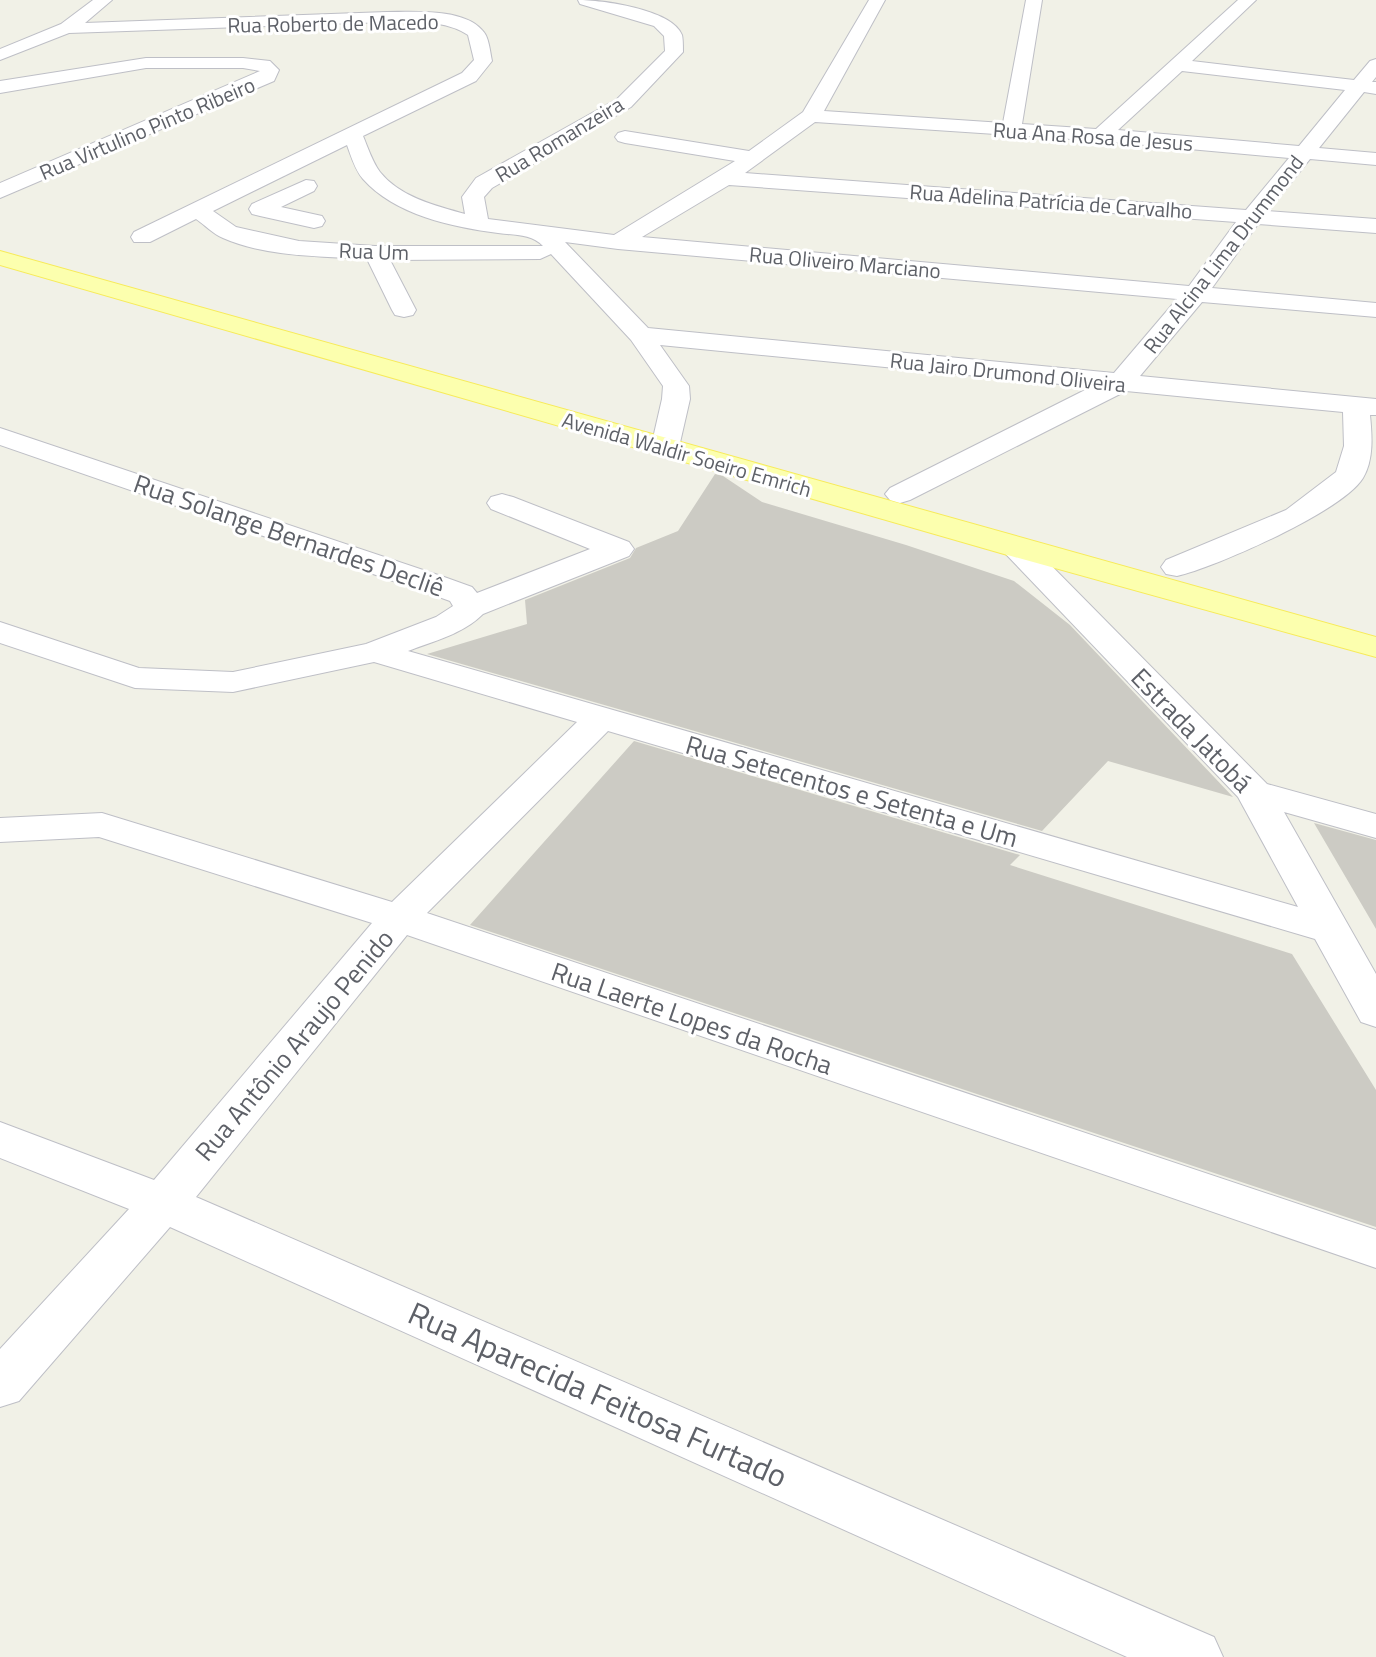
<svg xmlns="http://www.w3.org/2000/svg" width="1376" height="1657" viewBox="0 0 1376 1657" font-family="'Titillium Web',sans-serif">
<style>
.building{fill:#cccbc4}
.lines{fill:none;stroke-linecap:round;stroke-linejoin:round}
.minor-casing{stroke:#bebfc6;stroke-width:2}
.major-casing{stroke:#f7eb5a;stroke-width:2}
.minor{fill:#fff;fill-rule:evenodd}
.major{fill:#fcffae;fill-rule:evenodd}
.labels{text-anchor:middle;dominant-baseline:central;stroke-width:6;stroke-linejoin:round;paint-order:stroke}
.far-street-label{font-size:21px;fill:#5e6168;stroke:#fff}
.street-label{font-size:26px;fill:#5e6168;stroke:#fff}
.near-street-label{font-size:32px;fill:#5e6168;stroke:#fff}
</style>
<rect width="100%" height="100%" fill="#f1f1e7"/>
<path class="building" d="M715 474 723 476 762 502 906 545 1014 581 1070 625 1233 797 1108 761 1042 831 427 654 527 624 525 600 630 558 636 548 678 531Z
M634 741 1020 855 1010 865 1292 954 1376 1090V1227L470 925Z
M1314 823 1376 840V929Z"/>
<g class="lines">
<g class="minor-casing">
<path id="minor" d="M93 0H112L85 23 387 12C413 12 463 8 482 30 489 36 490 52 492 61L476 81 363 136C368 148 373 163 380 172 400 197 436 206 465 214L462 197 476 178 617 99 665 51 664 36 654 26 580 4 578 0C601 0 672 9 682 35 683 39 683 47 683 52L631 107 492 188 484 197 488 219 614 235 735 161 625 143 618 141 615 137 618 133 625 131 749 151 803 112 869 0H885L824 111 1003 123 1026 0H1042L1022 124 1096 129 1238 0H1256L1192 61 1354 80 1370 61 1376 59V77L1372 82H1376V94L1364 92 1319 148 1376 153V165L1310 159 1268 211 1376 219V233L1258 224 1212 288 1376 303V317L1202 302 1140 376 1376 399V415H1370C1372 435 1374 460 1363 478 1343 511 1216 567 1177 576L1166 574 1161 567 1166 560 1286 510 1336 472 1344 446 1343 412 1126 391 910 500 900 503 890 500 885 494 890 488 1091 387 660 345 689 386 690 399 679 447 675 453 665 456 655 453 651 447 662 399 663 386 631 340 551 254 540 259 390 260 416 310 413 315 404 317 395 315 392 310 367 259C320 256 266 257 223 238 213 234 205 225 196 219L150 242H134L131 237 134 232 462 73 474 60 468 35C444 19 415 23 387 22L69 33 0 60V49L61 24ZM1182 71 1345 90 1299 146 1118 130ZM815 122 1101 141 1289 158 1246 210 745 173ZM347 145C351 156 355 170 363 179 395 215 452 227 498 233 514 235 532 234 543 246H375L299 241 236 227 213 211ZM729 185 1236 222 1189 286 642 237ZM565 242 618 249 1177 299 1114 373 648 328Z
M146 58H243L270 61 279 70 274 81 0 198V183L260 71 243 68H146L0 93V81Z
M306 180 314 181 317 186 314 191 281 207 322 216 325 221 322 226 314 228 260 216 252 214 249 209 252 204Z
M0 428 447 578 472 587 477 593 590 549 491 509 487 503 491 497 502 494 513 497 629 542 634 549 629 556 483 614C463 634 434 641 408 651L1298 907 1238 797 999 547 1004 540 1015 538 1026 540 1267 784 1376 814V838L1284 812 1376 974V1027L1361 1022 1315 939 608 731 427 913 1376 1230V1268L407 935 196 1197 1214 1637 1223 1657H1127L170 1227 19 1401 0 1407V1349L129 1209 0 1158V1122L154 1180 372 923 99 837 0 842V818L102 813 392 902 577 722 374 662 233 692 135 688 0 643V622L139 668 233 672 366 644 436 617 453 606 450 601 425 592 0 445Z"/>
</g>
<g class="major-casing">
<path id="major" d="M0 251 1376 637V657L1004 554 0 265Z"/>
</g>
<use href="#minor" class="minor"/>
<use href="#major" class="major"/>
</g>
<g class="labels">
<g class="far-street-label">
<text transform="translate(333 23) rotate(-1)">Rua Roberto de Macedo</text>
<text transform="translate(147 128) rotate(-23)">Rua Virtulino Pinto Ribeiro</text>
<text transform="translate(1093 136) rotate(4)">Rua Ana Rosa de Jesus</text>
<text transform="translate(559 139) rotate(-31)">Rua Romanzeira</text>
<text transform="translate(1051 201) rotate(4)">Rua Adelina Patrícia de Carvalho</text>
<text transform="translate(374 251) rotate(2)">Rua Um</text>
<text transform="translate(1223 254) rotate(-52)">Rua Alcina Lima Drummond</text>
<text transform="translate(845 262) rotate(5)">Rua Oliveiro Marciano</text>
<text transform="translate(1008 372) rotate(6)">Rua Jairo Drumond Oliveira</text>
<text transform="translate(687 454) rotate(16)">Avenida Waldir Soeiro Emrich</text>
</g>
<g class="street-label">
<text transform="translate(289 535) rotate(19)">Rua Solange Bernardes Decliê</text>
<text transform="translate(1192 730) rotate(46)">Estrada Jatobá</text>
<text transform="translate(852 791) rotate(16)">Rua Setecentos e Setenta e Um</text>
<text transform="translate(692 1018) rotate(19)">Rua Laerte Lopes da Rocha</text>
<text transform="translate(294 1045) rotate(-50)">Rua Antônio Araujo Penido</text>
</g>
<g class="near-street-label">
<text transform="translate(598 1394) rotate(24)">Rua Aparecida Feitosa Furtado</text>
</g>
</g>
</svg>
